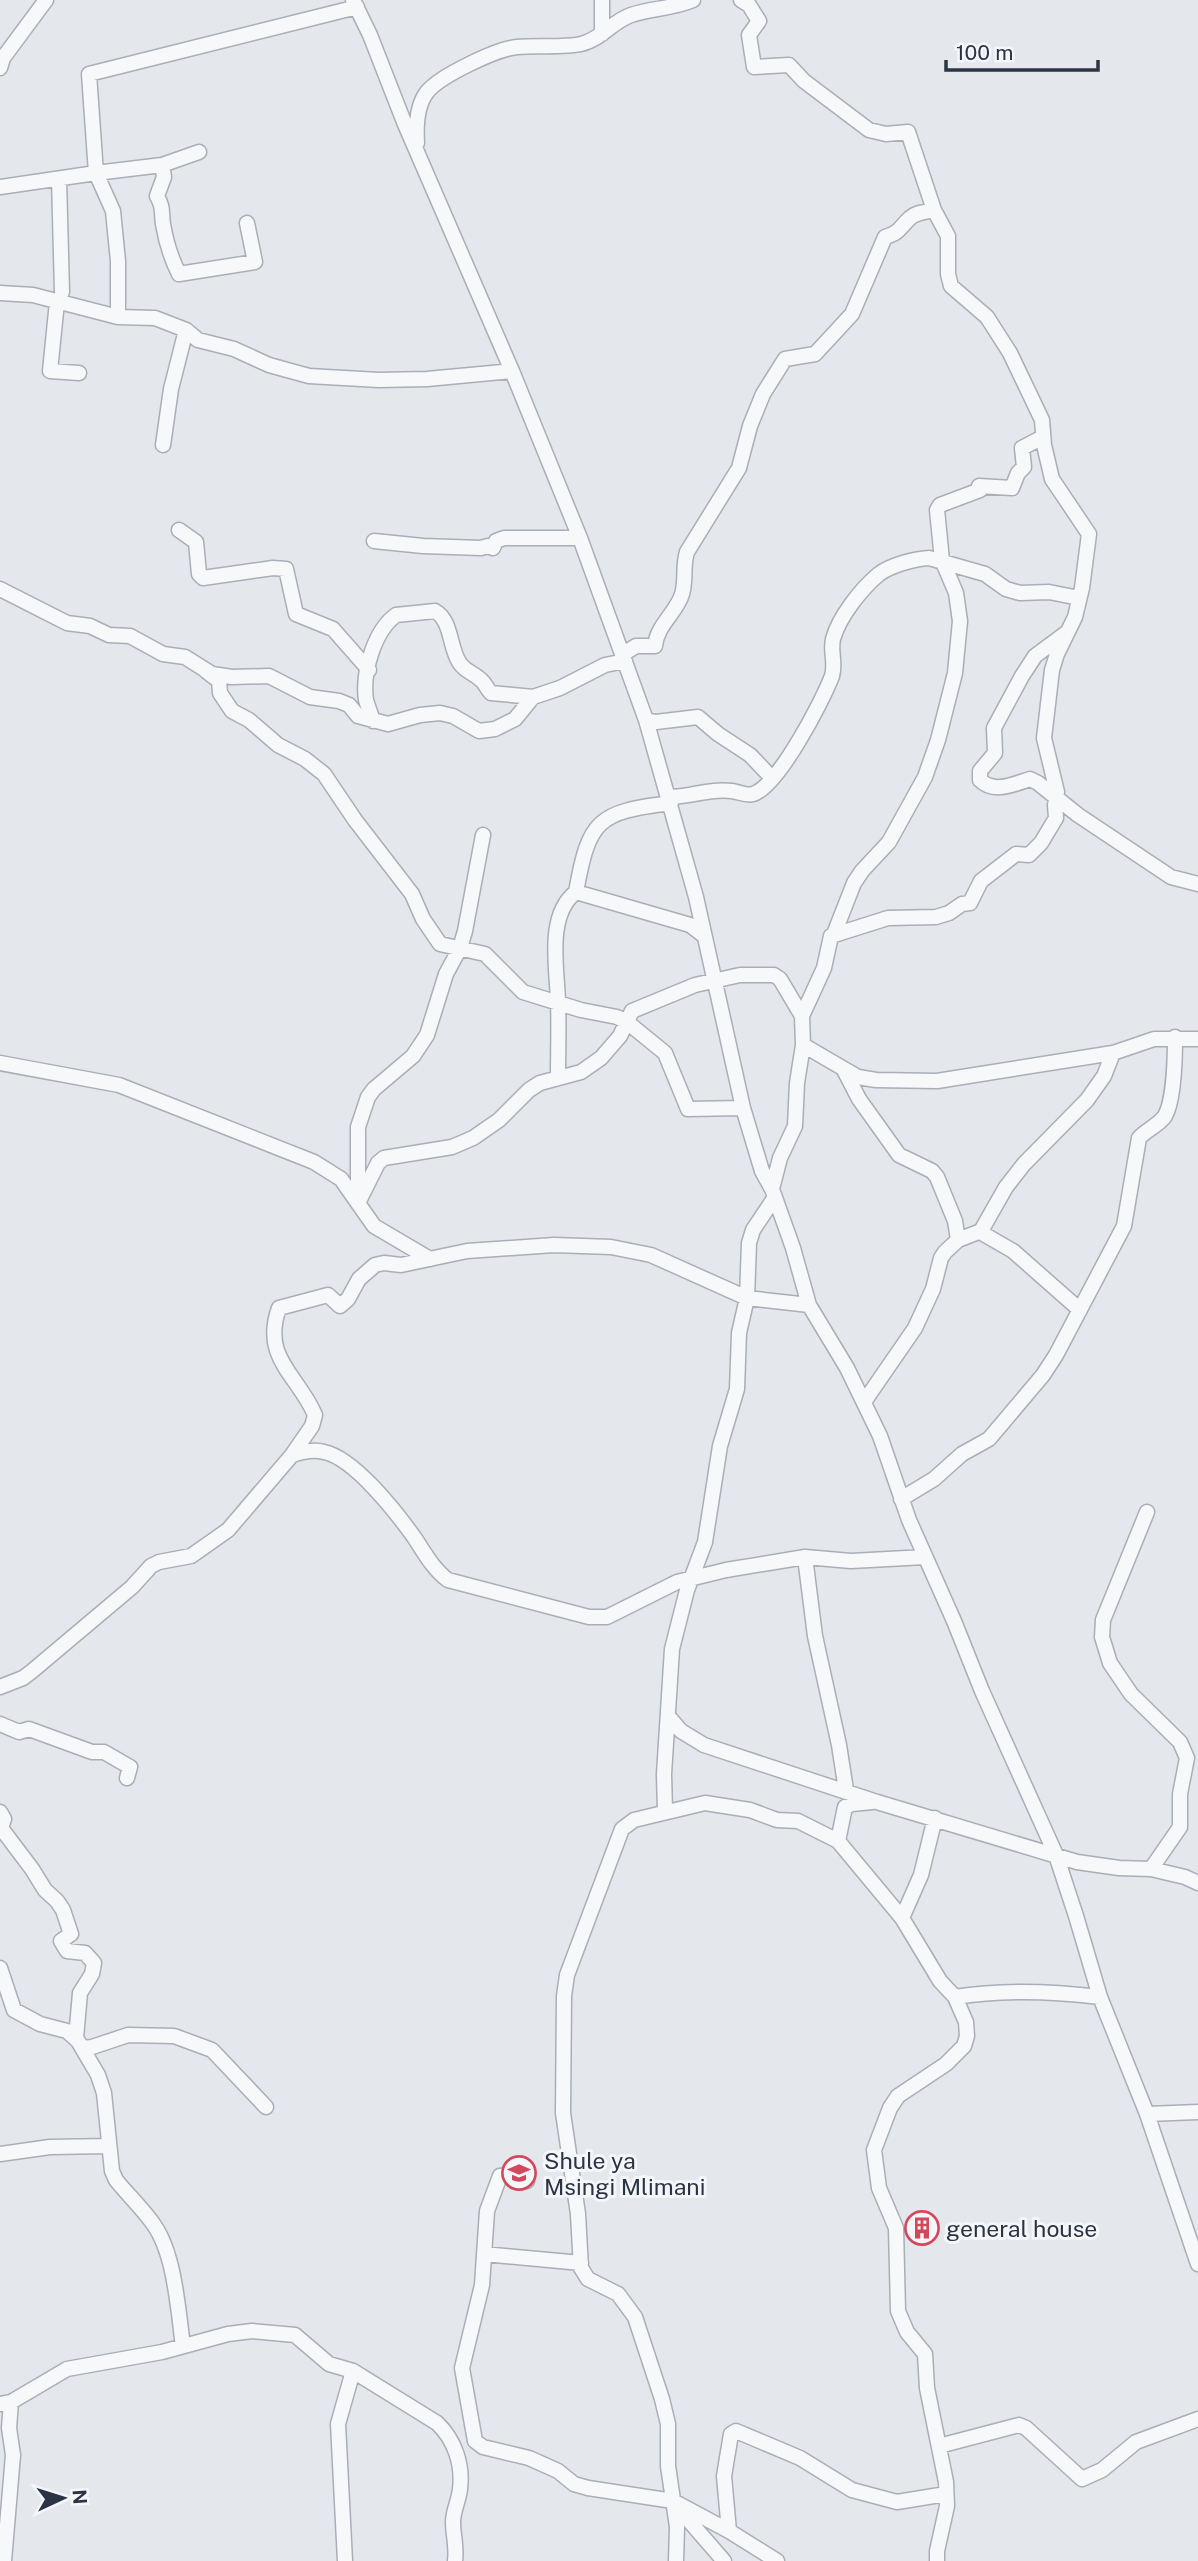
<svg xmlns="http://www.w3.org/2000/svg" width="1198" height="2561" viewBox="0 0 1198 2561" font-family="'Public Sans',sans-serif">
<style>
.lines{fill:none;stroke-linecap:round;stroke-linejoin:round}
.minor-casing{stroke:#a9aeb7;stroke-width:17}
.minor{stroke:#f7f8fa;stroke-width:14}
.labels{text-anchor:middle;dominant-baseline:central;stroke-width:6;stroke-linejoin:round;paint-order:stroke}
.poi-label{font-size:23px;fill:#2b3445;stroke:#f4f6f9;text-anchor:start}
</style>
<rect width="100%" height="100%" fill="#e4e7ec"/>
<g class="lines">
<g class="minor-casing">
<path id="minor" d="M353 0 370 35 404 122 512 371 580 538 646 720 696 897 743 1108 762 1171 772 1189 793 1248 809 1305 847 1368 880 1436 909 1520 954 1621 982 1691 1056 1855 1076 1916 1100 1997 1147 2114 1198 2264
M602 0V34
M741 0 749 5 759 21 749 35 754 67 789 65 804 81 869 130 886 134 908 132 934 210 948 236V274L951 286 987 317 1010 353 1042 420 1044 445 1052 479 1089 534 1082 588 1075 617 1057 654 1052 670 1044 738 1057 792 1055 805 1056 818 1041 843 1029 855 1016 854 981 881 970 903 962 904 949 913 936 917 888 918 831 936 824 968 802 1016 803 1045 797 1083 795 1126 780 1158 772 1189
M0 68 3 58 46 0
M417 143C416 127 417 105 427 92 440 76 496 49 517 47 536 45 563 48 581 44 600 40 613 21 631 15 651 8 672 9 693 0
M162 165 164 177 157 196C164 209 161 211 163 224 166 242 171 258 179 274L255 262 247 223
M59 179 62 292
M0 187 96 173 89 74 357 7
M0 293 33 295 118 317 155 318 186 330 198 340 234 349 269 365 309 376 379 380 427 379 512 371
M57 302 50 371 79 373
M118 317V261L113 211 96 173 162 165 199 152
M163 445 171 389 186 330
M179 530 196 542 199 574 203 578 273 568 286 569 296 614 333 629 369 670
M374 541 423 546 481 548 488 546 493 548 496 541 504 538H580
M0 589 67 623 90 626 109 635 130 636 163 654 185 657 212 674 232 677 269 676 310 697 339 701 349 705 358 716 388 724 420 715 440 713 453 716 479 731 495 729 515 719 533 697 560 688 605 665 625 661
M1066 633 1035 656 1022 676 994 728 995 753 980 771V780C994 794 1014 784 1030 779L1038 783 1078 815 1171 877 1198 884
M623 654 636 646H655C657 626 673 616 681 597 687 583 682 567 687 552L739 468 750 426 763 394 785 359 815 354 852 314 885 237C901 232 899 228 910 218 916 212 926 212 934 210
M206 671 219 681 220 693 232 711 249 720 278 745 305 759 324 774 355 820 412 894 423 919 440 944 485 954 523 992 581 1010 617 1017 627 1022 665 1053 688 1109 743 1108
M646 720 656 722 698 717 718 734 750 755 772 778
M373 721C371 714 368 707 366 700 362 673 374 631 396 615L435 611C452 621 449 646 459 662 465 672 473 672 481 680 485 683 487 689 491 693L533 697
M669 797C691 797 710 788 732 791 739 792 747 796 753 794 778 787 823 700 832 676 836 663 830 652 833 639 839 617 861 589 879 574 891 565 914 559 929 558L985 574 1006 589 1020 593 1049 592 1079 598
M576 892 690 925 703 935
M834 934 854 883 862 871 889 842 925 777 938 740 955 673 960 621 956 593 942 560 937 510 940 505 980 490 979 486 1012 488 1018 473 1024 467 1022 448 1043 437
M803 1045 858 1077 876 1080 937 1081 1113 1053 1154 1039H1198
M0 1063 119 1085 314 1162 341 1179 374 1226 430 1259
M844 1070 859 1099 899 1155 932 1171 937 1177 955 1221 958 1240
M558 1078C558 1053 559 1027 558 1001 557 968 546 915 576 892 589 820 597 812 671 803
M358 1198V1127L368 1097 374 1089 413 1056 427 1035 446 974 460 948 465 931 483 835
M358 1203 378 1163 384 1158 452 1147 473 1138 499 1120 529 1090 540 1083 581 1072 601 1058 620 1036 632 1011 695 985 740 975H774L780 979 802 1016
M980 1232 1013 1251 1080 1310
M864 1402 915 1328 933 1289 941 1258 945 1252 958 1240 981 1231 1006 1187 1024 1164 1087 1100 1104 1076 1113 1053
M292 1455C303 1452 313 1449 324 1452 354 1458 396 1512 414 1537 424 1552 433 1569 448 1580L589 1617H607L677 1582 726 1570 805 1557 851 1561 925 1557
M901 1499 934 1479 962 1454 989 1439 1043 1375 1056 1355 1124 1226 1139 1138C1146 1130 1159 1125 1165 1116 1174 1100 1175 1056 1175 1037
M1147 1512 1103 1620 1102 1637 1110 1663 1131 1694 1180 1742 1187 1758 1180 1794V1827L1151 1869
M805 1557 815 1636 839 1745 846 1790
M0 1687 23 1678 31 1672 132 1587 151 1566 159 1562 191 1556 228 1530 292 1455 312 1426 315 1415C298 1375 261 1358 279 1308L328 1295 340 1306 348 1299 359 1279 375 1265 384 1263 401 1265 467 1251 554 1245 611 1247 651 1255 747 1298 809 1305
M669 1717 681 1731 704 1745 877 1802 1077 1862 1119 1868 1151 1869 1185 1877 1198 1883
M0 1724 19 1732 29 1729 92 1752H104L130 1767 127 1778
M665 1811 664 1774 672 1649 687 1590 705 1542 720 1446 737 1389 739 1333 747 1298 749 1243 753 1230 775 1197
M0 1812 4 1819 1 1828 32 1869 45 1890 57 1901 63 1910 71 1934 61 1941 67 1951 85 1953 94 1963 92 1974 80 1993 76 2038
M838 1841 845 1807 852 1804 872 1802
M902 1918 921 1875 935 1818
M0 1968 14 2010 40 2024 67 2031 78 2041 98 2075 104 2093 112 2171 116 2180C128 2195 143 2209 154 2225 175 2255 178 2310 183 2346
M955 1997C1003 1989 1051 1991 1100 1997
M82 2048 92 2047 128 2035 174 2036 212 2050 266 2107
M1147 2114 1198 2112
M0 2154 50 2147 109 2146
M527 2181 508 2175 500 2176 487 2211 482 2285 462 2368 475 2441 483 2447 529 2458 558 2471 574 2484 588 2488 673 2501 729 2531
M484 2254 581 2263
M0 2404 11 2402 67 2369 162 2352 228 2334 252 2331 295 2335 329 2364 353 2371 437 2423C455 2440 463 2465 460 2489 459 2500 453 2511 453 2522 453 2535 457 2547 455 2561
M939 2446 1019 2425 1026 2428 1082 2479 1102 2470 1136 2442 1198 2419
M678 2508 724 2561
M4 2561 13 2455 9 2428 11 2402
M345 2561 338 2424 353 2371
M676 2561 677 2527 668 2466V2424L662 2399 635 2317 618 2294 588 2279 581 2268 578 2214 563 2113 564 1996 567 1975 622 1829 634 1820 705 1803 750 1810 777 1820 798 1821 838 1841 902 1918 940 1981 955 1997 966 2022 967 2036 964 2046 946 2064 898 2096 890 2108 874 2150 879 2188 896 2228 898 2311 907 2332 925 2354 927 2388 946 2482 947 2506 937 2551V2561
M777 2561 729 2531 724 2476 731 2434 736 2431 800 2458 852 2490 897 2502 946 2494"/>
</g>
<use href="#minor" class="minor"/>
</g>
<defs>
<g id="school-ring" transform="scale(1.75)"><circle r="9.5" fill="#f4f6f9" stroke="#d1495b" stroke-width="1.5"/><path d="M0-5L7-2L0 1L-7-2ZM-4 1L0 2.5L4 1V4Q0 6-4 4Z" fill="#d1495b"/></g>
<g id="building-ring" transform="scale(1.75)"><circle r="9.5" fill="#f4f6f9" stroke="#d1495b" stroke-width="1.5"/><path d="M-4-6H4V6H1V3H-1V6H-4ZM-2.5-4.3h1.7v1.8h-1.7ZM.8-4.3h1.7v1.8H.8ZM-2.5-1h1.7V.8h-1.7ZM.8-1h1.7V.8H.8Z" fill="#d1495b"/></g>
</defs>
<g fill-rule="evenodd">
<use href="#school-ring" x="519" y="2173"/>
<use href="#building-ring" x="922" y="2228"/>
</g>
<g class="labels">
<g class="poi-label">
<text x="544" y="2160">Shule ya<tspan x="544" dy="26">Msingi Mlimani</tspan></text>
<text x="946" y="2228">general house</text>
</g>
</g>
<g transform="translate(63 2498) rotate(86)" stroke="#f4f6f9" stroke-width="5" paint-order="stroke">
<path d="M0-5L12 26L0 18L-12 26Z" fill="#2b3445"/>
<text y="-10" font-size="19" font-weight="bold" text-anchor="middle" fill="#2b3445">N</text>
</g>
<path d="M946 60v10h152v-10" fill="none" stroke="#2b3445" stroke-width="3.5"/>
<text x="956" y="60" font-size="21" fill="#2b3445" stroke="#f4f6f9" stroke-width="5" paint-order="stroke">100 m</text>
</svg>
